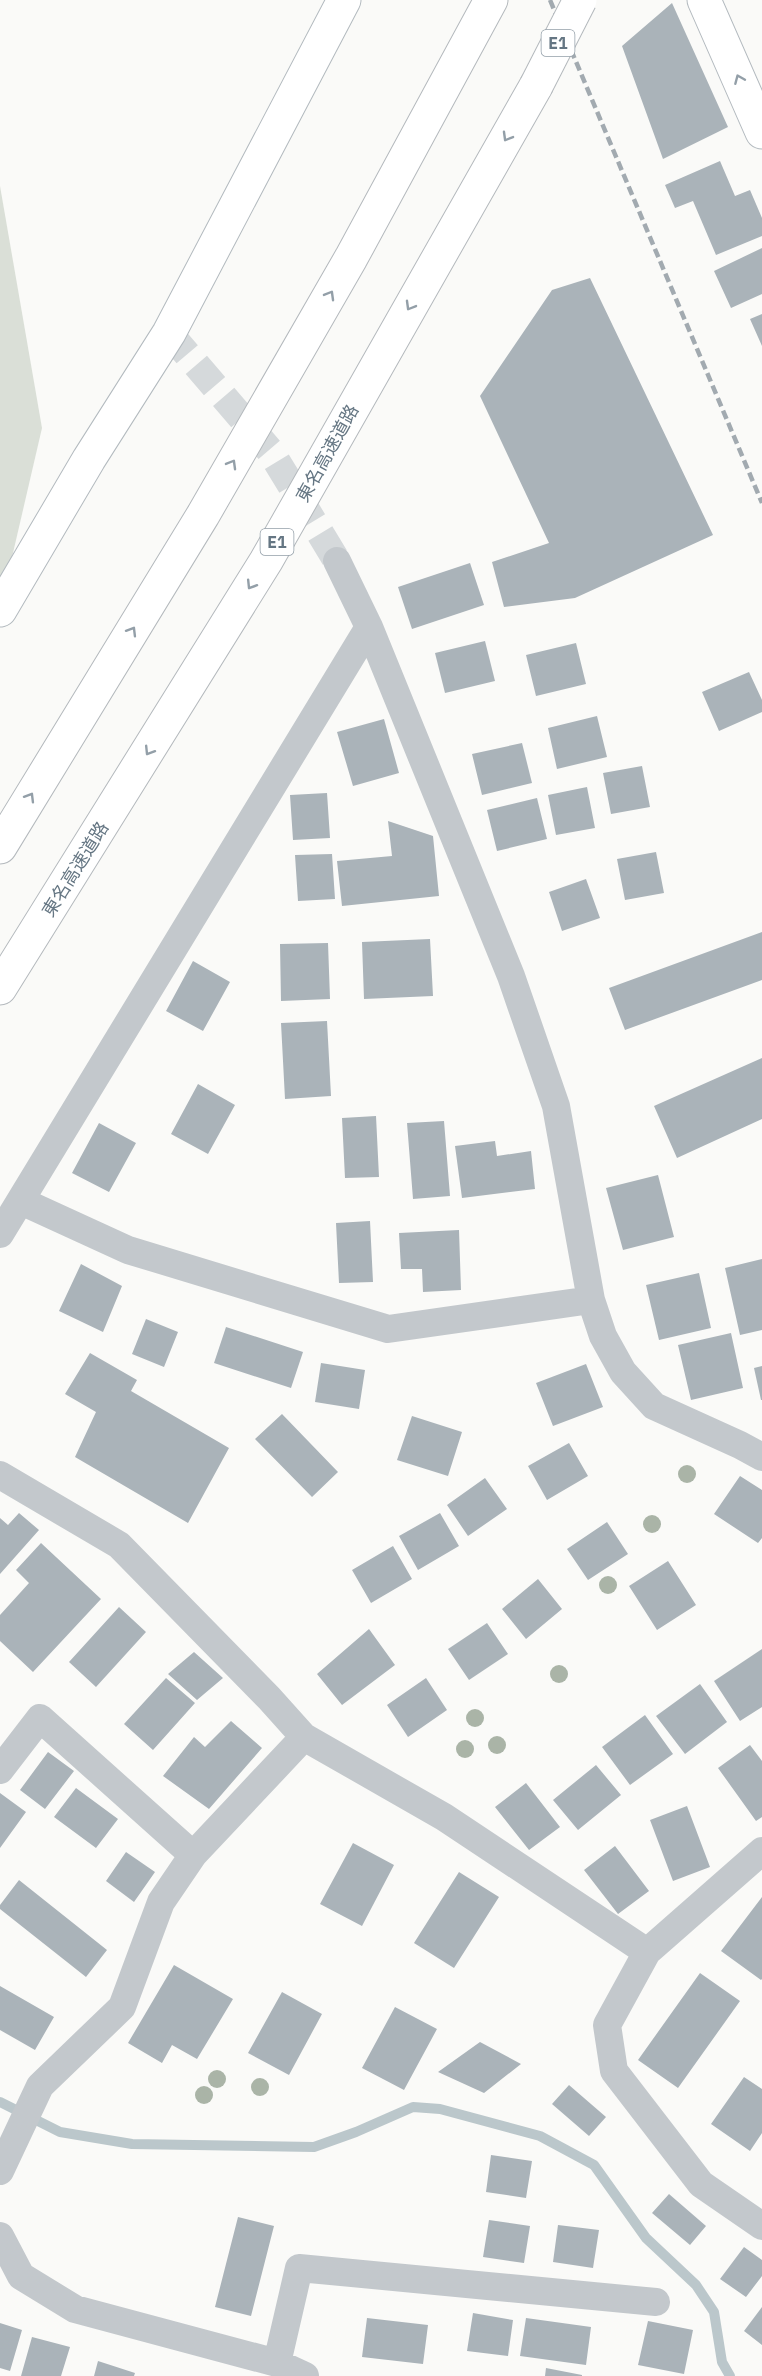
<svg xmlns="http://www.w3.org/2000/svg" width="762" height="2376" viewBox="0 0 762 2376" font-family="'IBM Plex Sans','Noto Sans JP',sans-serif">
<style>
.green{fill:#dadfd7}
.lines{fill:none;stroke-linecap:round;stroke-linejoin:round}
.stream{stroke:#bbc7cb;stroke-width:10}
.building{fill:#aab3b9}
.street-tunnel{stroke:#d5d9db;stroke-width:28;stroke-dasharray:28 14;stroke-linecap:butt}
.secondary-casing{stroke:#b3babf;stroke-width:35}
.highway-casing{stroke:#b4b9bd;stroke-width:35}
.street{stroke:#c3c8cc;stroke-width:28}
.secondary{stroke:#fff;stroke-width:33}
.highway{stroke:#fff;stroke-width:33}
.rail{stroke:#a2aab0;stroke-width:4.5;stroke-dasharray:9 4.5;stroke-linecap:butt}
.highway-bridge-casing{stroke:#b4b9bd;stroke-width:35;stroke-linecap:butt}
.highway-bridge{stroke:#fff;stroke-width:33}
.tree{fill:#aab4a7}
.oneway{stroke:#939fa8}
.labels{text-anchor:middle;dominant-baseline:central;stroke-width:6;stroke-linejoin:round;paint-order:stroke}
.shield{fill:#fff;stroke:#939fa8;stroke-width:1.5}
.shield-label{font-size:16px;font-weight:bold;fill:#657683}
.street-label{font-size:18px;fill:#657683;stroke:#fff}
</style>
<rect width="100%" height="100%" fill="#fafaf8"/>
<path class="green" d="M0 186 42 428 0 609Z"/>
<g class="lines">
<path class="stream" d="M0 2102 60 2132 132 2144 314 2147 356 2132 413 2107 440 2109 540 2136 594 2165 646 2238 696 2285 714 2312 722 2362 730 2376"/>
</g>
<path class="building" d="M672 3 728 127 663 159 622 46Z
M720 161 735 196 750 190 762 218V236L716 255 693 201 675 208 665 185Z
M762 248V294L731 308 714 271Z
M590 278 713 535 575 598 504 607 492 562 549 543 480 396 552 290Z
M762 314V346L750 319Z
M470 563 484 605 412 629 398 587Z
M485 641 495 681 445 693 435 653Z
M576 643 586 684 536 696 526 655Z
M749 672 762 700V712L719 731 702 692Z
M597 716 607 757 557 769 548 728Z
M384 719 399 773 353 786 337 732Z
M522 743 532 783 482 795 472 754Z
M642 766 650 807 611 814 603 773Z
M587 787 595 828 556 835 548 795Z
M327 793 330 838 293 840 290 795Z
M537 798 547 839 497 851 487 810Z
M388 821 433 836 439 896 342 906 337 861 392 856Z
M656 852 664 893 625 900 617 859Z
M332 854 335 899 298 901 295 855Z
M586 879 600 918 562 931 549 892Z
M762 932V980L625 1030 609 988Z
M430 939 433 996 364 999 362 942Z
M328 943 330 999 281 1001 280 944Z
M193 961 230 982 203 1031 166 1011Z
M327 1021 331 1096 285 1099 281 1023Z
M762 1058V1119L677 1158 654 1106Z
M198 1084 235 1105 208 1154 171 1134Z
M376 1116 379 1177 345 1178 342 1118Z
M444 1121 450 1196 413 1199 407 1123Z
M99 1123 136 1143 109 1192 72 1173Z
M495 1141 497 1156 531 1151 535 1189 462 1198 455 1146Z
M658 1175 674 1237 623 1250 606 1188Z
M370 1221 373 1282 339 1283 336 1223Z
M459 1230 461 1290 423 1292 422 1269H401L399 1233Z
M762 1259V1330L740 1335 725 1268Z
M81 1264 122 1286 103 1332 59 1311Z
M699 1273 711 1328 659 1340 646 1285Z
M146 1319 178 1332 164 1367 132 1354Z
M226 1327 303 1352 291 1388 214 1363Z
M731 1333 743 1388 691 1400 678 1345Z
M90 1353 137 1380 131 1391 229 1448 188 1523 75 1457 96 1412 65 1394Z
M321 1363 365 1370 359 1409 315 1402Z
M586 1364 603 1407 553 1426 536 1383Z
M762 1366V1400H761L754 1368Z
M282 1414 338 1472 312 1497 255 1439Z
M412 1416 462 1432 448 1476 397 1460Z
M569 1443 588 1476 547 1500 528 1466Z
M740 1476 762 1490V1538L758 1543 714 1514Z
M485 1478 507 1509 468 1536 447 1505Z
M19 1513 39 1530 0 1574V1518L8 1525Z
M440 1513 459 1546 418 1570 399 1536Z
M607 1522 628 1554 588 1580 567 1549Z
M41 1543 101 1599 33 1672 0 1641V1615L29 1583 16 1570Z
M393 1546 412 1579 371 1603 352 1570Z
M668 1561 696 1605 657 1630 629 1586Z
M538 1579 562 1609 526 1639 502 1609Z
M119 1607 146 1632 96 1687 69 1662Z
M487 1623 508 1654 469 1680 448 1649Z
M369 1629 395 1665 342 1705 317 1674Z
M762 1649V1707L740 1721 714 1681Z
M194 1652 223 1678 197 1700 168 1674Z
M166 1678 195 1703 153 1750 124 1724Z
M426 1678 447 1710 408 1737 387 1705Z
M700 1684 727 1722 685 1754 656 1716Z
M645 1715 673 1754 630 1785 602 1747Z
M231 1721 262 1748 209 1809 163 1776 194 1737 205 1747Z
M750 1745 762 1761V1817L756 1821 718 1768Z
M48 1752 74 1771 45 1809 20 1790Z
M596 1765 621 1795 578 1830 553 1800Z
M526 1783 560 1827 529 1850 495 1807Z
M76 1788 118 1819 96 1848 54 1817Z
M0 1793 26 1812 0 1848Z
M687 1806 710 1867 673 1881 650 1820Z
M353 1843 394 1865 362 1926 320 1904Z
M615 1846 649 1891 618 1914 584 1870Z
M126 1852 155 1872 134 1902 106 1881Z
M459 1872 499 1897 454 1968 414 1943Z
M19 1880 107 1950 86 1977 0 1909V1905Z
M762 1897V1979L761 1980 721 1951Z
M174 1965 233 1999 197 2059 172 2045 162 2063 128 2043Z
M700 1973 740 2001 678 2088 638 2060Z
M0 1986 54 2017 35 2050 0 2030Z
M282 1992 322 2014 289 2075 248 2053Z
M395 2007 437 2029 404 2090 362 2068Z
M480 2042 521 2064 484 2093 438 2072Z
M744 2077 762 2089V2133L750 2151 711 2124Z
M569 2085 606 2117 589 2136 552 2104Z
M491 2155 532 2161 526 2198 486 2192Z
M669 2194 706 2226 690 2245 652 2213Z
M238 2217 274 2226 251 2316 215 2307Z
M489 2220 530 2226 524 2263 483 2257Z
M558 2225 599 2230 593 2268 553 2262Z
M744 2247 762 2260V2276L746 2297 720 2279Z
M762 2307V2345L744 2331Z
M473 2313 513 2320 508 2356 467 2351Z
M367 2318 428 2325 423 2364 362 2357Z
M526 2318 591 2327 586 2365 520 2356Z
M648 2321 693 2330 684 2374 638 2365Z
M0 2323 22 2330 10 2371 0 2368Z
M32 2337 70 2347 61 2376H21Z
M98 2361 135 2373 134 2376H94Z
M546 2368 582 2375V2376H545Z"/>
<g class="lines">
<path class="street-tunnel" d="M169 333 271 452 337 561"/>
<g class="secondary-casing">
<path id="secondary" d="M704 0 762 132
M0 610 89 459 169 333 344 0"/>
</g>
<g class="highway-casing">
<path id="highway" d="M0 847 203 515 351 258 491 0
M0 988 266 561 536 86"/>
</g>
<path class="street" d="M337 561 369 627 511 976 556 1106 591 1300 603 1336 623 1372 654 1406 740 1445 762 1457
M21 1201 128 1250 388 1329 591 1300
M0 1234 369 627
M0 1475 119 1545 269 1698 304 1737 444 1817 647 1952
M0 1770 40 1718 193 1855 304 1737
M762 1851 647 1952 607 2025 614 2071 701 2184 762 2226
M0 2171 40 2086 122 2007 161 1902 193 1855
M0 2236 21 2276 75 2309 277 2363 305 2376
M277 2363 299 2268 656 2302"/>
<use href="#secondary" class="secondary"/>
<use href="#highway" class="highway"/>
<path class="rail" d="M550 0 762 503"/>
<g class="highway-bridge-casing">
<path id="highway-bridge" d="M536 86 580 0"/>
</g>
<use href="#highway-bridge" class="highway-bridge"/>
</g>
<g class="tree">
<circle cx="687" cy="1474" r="9"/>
<circle cx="652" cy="1524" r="9"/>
<circle cx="608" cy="1585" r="9"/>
<circle cx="559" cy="1674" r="9"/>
<circle cx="475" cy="1718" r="9"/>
<circle cx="497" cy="1745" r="9"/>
<circle cx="465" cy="1749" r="9"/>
<circle cx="217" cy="2079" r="9"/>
<circle cx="260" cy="2087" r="9"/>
<circle cx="204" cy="2095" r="9"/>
</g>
<defs><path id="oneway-chevron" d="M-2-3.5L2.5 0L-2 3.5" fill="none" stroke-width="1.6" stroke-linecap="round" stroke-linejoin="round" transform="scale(1.5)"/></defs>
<g class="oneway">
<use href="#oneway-chevron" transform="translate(739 79) rotate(-113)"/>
<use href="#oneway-chevron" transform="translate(507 137) rotate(120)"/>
<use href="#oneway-chevron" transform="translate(330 295) rotate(-60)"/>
<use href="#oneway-chevron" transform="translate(410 306) rotate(120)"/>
<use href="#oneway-chevron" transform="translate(232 464) rotate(-60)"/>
<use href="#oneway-chevron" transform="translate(251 585) rotate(122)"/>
<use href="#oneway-chevron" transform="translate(132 631) rotate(-59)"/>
<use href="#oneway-chevron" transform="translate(149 751) rotate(122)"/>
<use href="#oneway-chevron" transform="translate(30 797) rotate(-59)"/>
</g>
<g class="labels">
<g class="shield">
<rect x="541.5" y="30" width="33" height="26" rx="4.5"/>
<rect x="260.5" y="529" width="33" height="26" rx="4.5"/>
</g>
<g class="shield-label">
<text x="558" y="43">E1</text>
<text x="277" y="542">E1</text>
</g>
<g class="street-label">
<text transform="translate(327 453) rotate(-61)">東名高速道路</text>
<text transform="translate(75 869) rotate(-58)">東名高速道路</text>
</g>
</g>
</svg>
